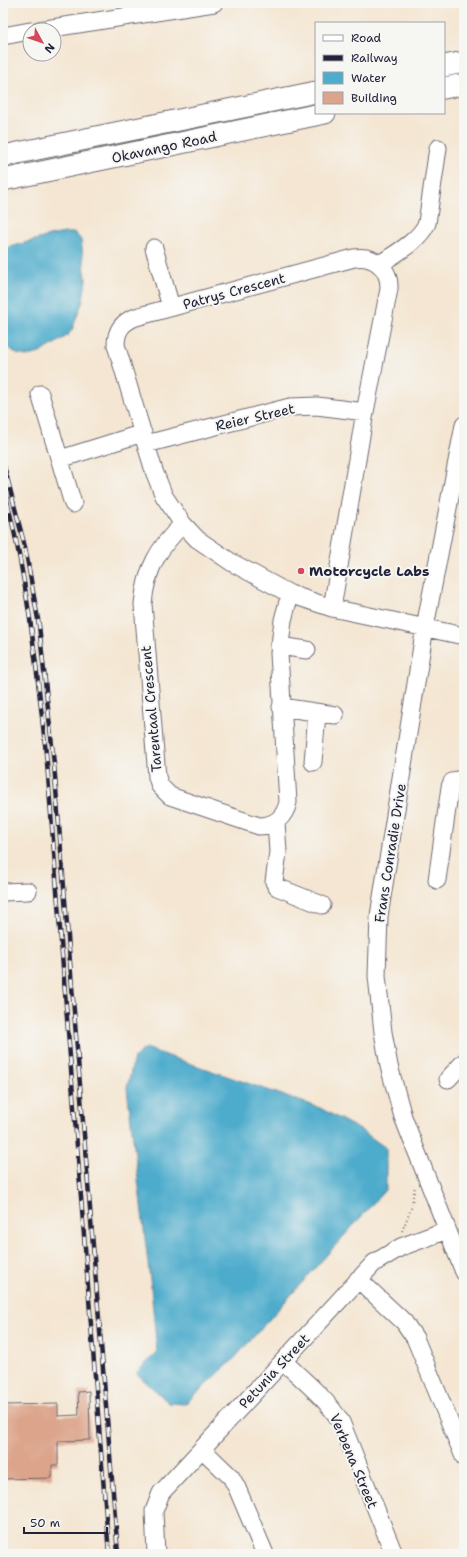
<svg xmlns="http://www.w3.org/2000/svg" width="467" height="1557" viewBox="0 0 467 1557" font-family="'Shantell Sans',sans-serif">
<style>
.water{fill:#4eaccc;stroke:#386784}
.building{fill:#dca48b}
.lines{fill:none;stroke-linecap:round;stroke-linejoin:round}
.minor-casing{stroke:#6c6770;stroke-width:19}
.major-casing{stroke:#6c6770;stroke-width:23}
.path{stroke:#6c6770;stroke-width:2;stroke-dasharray:1 3;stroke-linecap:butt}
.minor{stroke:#fff;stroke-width:17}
.major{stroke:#fff;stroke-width:21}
.rail-casing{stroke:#22223b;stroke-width:4.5}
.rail{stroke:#f6f6f2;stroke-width:3;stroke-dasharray:9;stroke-linecap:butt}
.poi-dot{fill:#d1495b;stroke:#f6f6f2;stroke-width:1.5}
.labels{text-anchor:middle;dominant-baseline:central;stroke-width:4;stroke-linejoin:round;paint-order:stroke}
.street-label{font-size:14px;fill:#22223b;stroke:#f6f6f2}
.poi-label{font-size:14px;font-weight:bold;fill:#22223b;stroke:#f6f6f2;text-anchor:start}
</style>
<rect width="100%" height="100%" fill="#f6f6f2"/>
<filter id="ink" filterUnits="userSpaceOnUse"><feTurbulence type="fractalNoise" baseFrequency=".025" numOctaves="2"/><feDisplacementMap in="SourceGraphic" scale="8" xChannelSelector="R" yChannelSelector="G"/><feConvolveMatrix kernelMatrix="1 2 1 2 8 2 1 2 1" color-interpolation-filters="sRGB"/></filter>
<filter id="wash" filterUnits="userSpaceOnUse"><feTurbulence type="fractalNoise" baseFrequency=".012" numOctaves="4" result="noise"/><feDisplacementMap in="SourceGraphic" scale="16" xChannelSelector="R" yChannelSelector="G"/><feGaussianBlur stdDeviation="0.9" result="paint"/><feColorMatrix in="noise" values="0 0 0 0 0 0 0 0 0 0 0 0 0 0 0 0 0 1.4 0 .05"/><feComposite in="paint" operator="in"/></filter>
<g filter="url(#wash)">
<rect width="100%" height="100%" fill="#f4e6d2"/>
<path class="water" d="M65 233H75L81 240 86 280 83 300 72 330 67 336 40 353 27 356 17 354 4 344 3 342V249L49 236Z
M145 1048 320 1108 362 1131 386 1148V1189L231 1362 185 1404 169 1403 136 1373 157 1352 151 1288 127 1088 134 1058Z"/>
<g id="blocks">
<path class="building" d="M89 1391 90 1440 58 1441V1465H52V1478L3 1479V1405L58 1404V1416L79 1415 78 1392Z"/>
</g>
</g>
<g filter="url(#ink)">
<use href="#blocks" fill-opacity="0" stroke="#6c6770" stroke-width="1"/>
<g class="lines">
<g class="minor-casing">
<path id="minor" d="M39 30 214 3
M3 36 30 31
M154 248 171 307
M380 264C396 253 419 241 427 223L438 148
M40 394 73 504
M464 425 425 627 379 916 377 976 383 1032 389 1066 403 1117 464 1272
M146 444 290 407 317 406 365 412
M60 459 143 433
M183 524C158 548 146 570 143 604L157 777 160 786 170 796 259 826C274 826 285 817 288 802L279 653 283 620 290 594
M332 608 365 412 389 289C390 268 374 255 354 258L136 317C122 322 116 331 116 345L154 471 164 496 183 524 197 539 231 562 290 594 332 608 464 636
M279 646 307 650
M281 707 335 715
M313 762 317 713
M276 822 278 852 274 882 277 887 322 905
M437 880 450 787 452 782 457 780 464 781
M3 892 28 891
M448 1079 464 1062
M358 1279 404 1322 415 1338 464 1457
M283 1361C303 1380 326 1398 341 1422L394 1554
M202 1449 231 1477 237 1488 265 1554
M156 1554 154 1511 161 1493 374 1263 401 1247 447 1230"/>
</g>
<g class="major-casing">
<path id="major" d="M444 66 464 62
M444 88 464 84
M3 156 316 92
M3 180 325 113"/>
</g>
<path class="path" d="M402 1231 411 1209 415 1186"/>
<use href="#minor" class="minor"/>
<use href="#major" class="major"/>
<g class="rail-casing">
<path id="rail" d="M3 462 25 547 39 625 54 764 118 1554
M3 486C28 577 37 670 47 763L109 1554"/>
</g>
<use href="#rail" class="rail"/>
</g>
</g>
<circle class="poi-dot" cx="301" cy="571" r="4"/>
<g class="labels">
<g class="street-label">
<text transform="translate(164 147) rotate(-12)">Okavango Road</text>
<text transform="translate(234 291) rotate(-15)">Patrys Crescent</text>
<text transform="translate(255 417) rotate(-13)">Reier Street</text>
<text transform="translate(151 709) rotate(-95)">Tarentaal Crescent</text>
<text transform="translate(390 853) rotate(-81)">Frans Conradie Drive</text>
<text transform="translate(274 1371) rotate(-47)">Petunia Street</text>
<text transform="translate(354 1461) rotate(67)">Verbena Street</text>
</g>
<g class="poi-label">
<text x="309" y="571">Motorcycle Labs</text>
</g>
</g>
<rect width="467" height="1557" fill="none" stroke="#f6f6f2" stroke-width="16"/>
<rect x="315" y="22" width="130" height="92" fill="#f6f6f2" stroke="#a1a1a9"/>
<rect x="323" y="35" width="20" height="6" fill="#ffffff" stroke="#a1a1a9"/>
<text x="351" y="42" font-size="12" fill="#22223b">Road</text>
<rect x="323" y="55" width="20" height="6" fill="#22223b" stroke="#a1a1a9"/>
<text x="351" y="62" font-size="12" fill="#22223b">Railway</text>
<rect x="323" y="72" width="20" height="12" fill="#4eaccc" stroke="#a1a1a9"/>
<text x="351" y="82" font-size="12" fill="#22223b">Water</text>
<rect x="323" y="92" width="20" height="12" fill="#dca48b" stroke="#a1a1a9"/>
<text x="351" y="102" font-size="12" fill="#22223b">Building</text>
<g transform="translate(42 42) rotate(130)"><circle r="19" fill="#f6f6f2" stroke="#a1a1a9"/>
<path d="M0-3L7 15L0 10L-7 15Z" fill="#d1495b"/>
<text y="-6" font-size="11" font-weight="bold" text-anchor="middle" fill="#22223b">N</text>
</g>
<path d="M24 1527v6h83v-6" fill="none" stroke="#22223b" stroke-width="2"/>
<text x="30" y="1527" font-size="12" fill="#22223b" stroke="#f6f6f2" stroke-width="3" paint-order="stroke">50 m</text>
</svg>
